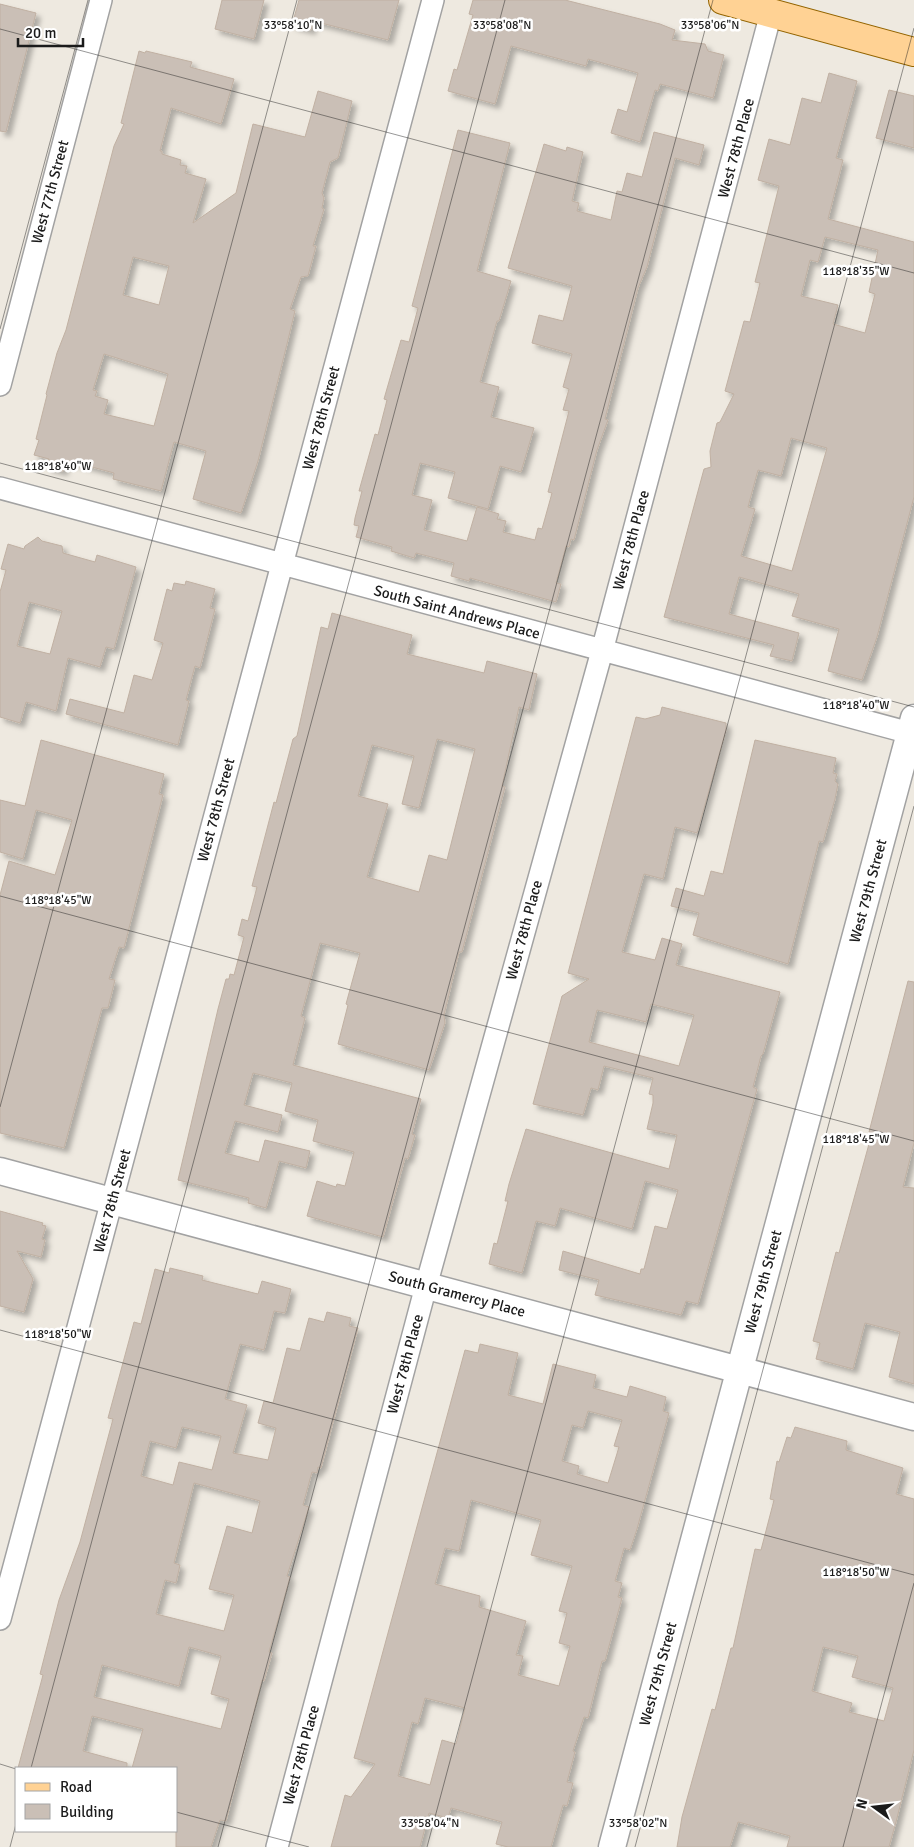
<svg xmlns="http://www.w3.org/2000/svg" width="914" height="1847" viewBox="0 0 914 1847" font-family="Signika,sans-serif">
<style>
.building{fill:#cabfb6;stroke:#c0b0a2;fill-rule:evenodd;filter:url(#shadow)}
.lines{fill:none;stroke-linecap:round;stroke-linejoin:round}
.minor-casing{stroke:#a2a2a2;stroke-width:24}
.tertiary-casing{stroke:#a2a2a2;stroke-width:29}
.primary-casing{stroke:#936400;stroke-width:30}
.minor{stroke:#fff;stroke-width:21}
.tertiary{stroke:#fff;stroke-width:26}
.primary{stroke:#ffd294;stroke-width:28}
.ticks{fill:none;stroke:#1b1b1b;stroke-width:1;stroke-opacity:0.45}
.labels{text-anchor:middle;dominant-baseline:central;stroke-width:5;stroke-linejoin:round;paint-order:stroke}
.street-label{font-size:15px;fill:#1b1b1b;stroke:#fff}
.ticks-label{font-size:12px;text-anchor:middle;fill:#1b1b1b;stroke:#fff;stroke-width:5;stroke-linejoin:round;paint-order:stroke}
</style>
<defs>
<filter id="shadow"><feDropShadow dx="4.5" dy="4.5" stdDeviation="2.5" flood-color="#0004"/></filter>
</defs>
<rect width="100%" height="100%" fill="#eee9e0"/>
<path class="building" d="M222 0H264L254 39 215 29Z
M299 0H399L388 40 313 21 311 30 292 25Z
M473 0H565L660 24 675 30 672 40 705 44 708 51 724 55 713 98 660 84 658 91 655 90 640 142 611 133 618 109 627 112 638 73 588 59 586 66 511 46 495 104 448 91 454 69 457 70 473 15 469 14Z
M0 4 36 13 6 132 0 131Z
M139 51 145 53 146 51 192 62 190 67 234 79 221 124 171 108 160 151H162V154L181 160 180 165 187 166 185 173 206 179 193 223 236 193 253 124 305 137 318 91 352 101 338 158 330 162 322 193 324 198 322 208 324 209 313 246H316L308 276 301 277 290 309 295 311 287 344 258 461 241 513 193 499 206 451 174 442 161 491 113 479 114 473 66 460 63 471 47 467 49 459 34 455 39 440 36 439 47 395 46 394 57 353 66 330 114 146 124 124 121 123ZM133 257 169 266 159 305 123 295ZM104 354 168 374 154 426 104 414 108 400 95 396 97 391 93 390Z
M829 73 857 81 836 158 843 160 828 219 914 242V497L877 637 862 680 828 671 839 629 792 616 799 594 739 577 729 614 799 633 792 661 770 656 774 645 664 617 704 469 711 467 710 451 717 423 720 422 734 394 725 391 744 321 750 322 760 283 755 282 779 186 758 180 769 139 790 145 802 98 821 103ZM825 237 878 250 869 292 875 294 865 333 833 324 838 305 801 296 810 260 818 262ZM791 438 827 448 792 571 741 556 755 509 748 507 758 470 781 476Z
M889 90 914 96V148L876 138Z
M458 130 510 143 477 271 511 281 499 321H497L480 382 499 387 491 417 534 428 521 472 500 466 488 509 448 498 455 472 420 463 412 495 432 500 424 530 467 541 477 507 499 514 497 519 506 521 503 532 535 540 538 528 542 529 552 493 548 492 569 411 563 410 569 389 563 387 572 354 532 343 539 315 563 321 572 286 508 268 544 144 566 151 567 147 583 152 572 201 579 203 577 211 611 220 617 191 622 192 627 173 642 177 654 132 704 145 699 165 675 158 647 267 638 288 605 419 608 420 597 450 574 540 571 539 569 547 566 546 556 583 561 584 556 602 470 578 469 581 451 576 454 563 416 553 414 558 391 551 392 547 356 537 359 526 354 525 355 518 362 491H359L375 434 378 435 387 400 384 399 401 340 409 342 418 308 412 306Z
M38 537 42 541 62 546 63 553 95 562 97 555 136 567 114 649 106 647 100 667 68 658 56 711 26 702 20 723 0 717V592L6 570 1 569 8 544 24 549 25 546ZM29 602 62 611 50 654 17 646Z
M186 581 215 589 210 608 215 609 200 668 195 666 186 700 189 701 178 745 66 714 70 699 124 713 134 675 152 680 163 643 154 640 167 589 172 591 174 583 185 585Z
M332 613 412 635 407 654 484 673 487 661 537 674 529 710 519 707 502 786 505 787 462 952H459L444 1015 445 1023 429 1070 338 1044 348 1005 346 1004 360 953 320 943 301 1016 305 1018 293 1065 421 1099 412 1134 415 1135 408 1159 405 1158 383 1237 307 1216 317 1181 336 1187 337 1184 345 1186 354 1152 313 1141 318 1120 285 1111 292 1083 253 1073 244 1105 282 1115 278 1132 235 1121 225 1153 259 1162 265 1140 310 1151 306 1168 279 1161 266 1208 248 1203 249 1198 178 1180 218 1009 226 979H229L230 974 234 975 244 937 238 935 242 919 248 921 257 887 252 886 274 802 276 803 293 739 297 736 321 627 328 629ZM437 739 475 749 447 860 429 855 419 892 367 877 388 804 358 796 372 745 414 756 402 804 419 808Z
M662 707 726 723V730L697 833 675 827 663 879 644 874 622 952 655 960 662 938 682 944 676 965 780 992 763 1054 761 1056 753 1087 757 1089 698 1304 686 1301 681 1315 595 1295 599 1280 559 1270 563 1251 640 1274 641 1269H644L655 1226 667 1229 678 1190 645 1181 632 1229 560 1208 555 1226 536 1221 522 1273 489 1264 494 1243 497 1244 508 1201H505L509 1184 526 1129 669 1169 677 1135 647 1129 653 1103V1095L649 1094 653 1078 604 1066 598 1090 591 1088 583 1115 533 1104 562 996 589 979 568 973 636 717 645 719 660 715ZM651 1004 694 1015 679 1066 589 1042 597 1010 646 1022Z
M41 740 164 774 159 794 163 795 124 948 119 947 109 979 115 980 108 1008H102L64 1148 0 1133V895L9 861 55 875 72 820 36 810 23 859 0 852V800L25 806Z
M755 740 836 758 833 773 837 774 835 781 838 784 835 799 823 842 819 841 788 964 693 935 699 913 671 906 676 888 704 896 711 871 723 874Z
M908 981 914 982V1143L903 1187 914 1188V1384L889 1377 900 1332 865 1323 853 1369 816 1359 820 1343 813 1341 836 1252 839 1253 872 1133 869 1132Z
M0 1211 43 1223 42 1225 46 1226 42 1239 45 1240 41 1257 17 1251 33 1279 24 1312 0 1306Z
M170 1268 203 1276 202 1280 258 1294 262 1281 291 1289 285 1313 274 1311 264 1350 240 1344 225 1399 247 1405 233 1453 268 1460 276 1428 258 1423 264 1401 273 1403 287 1348 300 1351 309 1318 324 1322 327 1312 351 1318 349 1326 358 1328 321 1468 318 1467 317 1473 312 1472 303 1505 309 1507 287 1576 290 1577 269 1652 272 1653 264 1681 262 1680 226 1821 220 1820 211 1847H176V1768H132L143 1729 92 1716 83 1751 127 1763V1768H18L43 1675 40 1674 59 1600 80 1542 113 1419 108 1418 134 1322 141 1324 155 1269 169 1273ZM182 1427 221 1436 212 1470 179 1462 173 1485 141 1476 150 1441 176 1448ZM194 1483 260 1501 252 1533 227 1526 209 1589 234 1595 224 1631 156 1614 165 1580 176 1583 180 1565 174 1563ZM189 1647 221 1656 211 1694 229 1699 221 1729 94 1697 102 1665 179 1686Z
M480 1344 518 1353 508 1395 543 1404 553 1364 596 1375 593 1388 627 1397 630 1386 666 1397 663 1411 669 1413 637 1529 630 1550 624 1548 615 1581 622 1583 618 1597 622 1598 605 1661H602L588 1718 584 1717 573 1751 575 1752 567 1782 573 1783 567 1806 563 1805 551 1847H508L496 1844 502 1822 451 1808 448 1818 429 1813 420 1847H331L345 1795 351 1797 375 1764 354 1758 465 1350 478 1353ZM588 1411 622 1420 614 1446 619 1447 608 1483 577 1474 579 1466 562 1461 572 1425 583 1428ZM471 1500 541 1520 531 1555 572 1566 559 1611 567 1613 559 1643 570 1646 559 1686 518 1675 523 1656 516 1655 526 1621 479 1607 480 1596 435 1584 445 1548 459 1551ZM425 1698 465 1708 456 1744 442 1740 430 1785 398 1776 412 1722 418 1724Z
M795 1427 847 1441 846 1450 903 1468 896 1494 914 1499V1750L896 1822 889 1847H787L790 1836 738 1822 730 1847H677L682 1817 712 1709 715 1710 731 1648H733L755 1549 761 1550 774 1500 770 1499 777 1461 779 1462 787 1437 791 1438ZM823 1647 858 1656 852 1677 893 1688 884 1721 849 1712 852 1703 812 1691Z"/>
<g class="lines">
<g class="minor-casing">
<path id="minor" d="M0 385 101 0
M0 488 914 734
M0 1619 433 0
M277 1847 426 1286 602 651 771 13"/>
</g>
<g class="tertiary-casing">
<path id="tertiary" d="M0 1171 914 1417
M612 1847 914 718"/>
</g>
<g class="primary-casing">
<path id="primary" d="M723 0 914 52"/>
</g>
<use href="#minor" class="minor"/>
<use href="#tertiary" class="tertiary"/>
<use href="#primary" class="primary"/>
</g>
<path class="ticks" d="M0 29 914 273M0 329 88 0M0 463 914 707M0 896 914 1141M0 1107 297 0M0 1330 914 1575M0 1764 16 1769M31 1768 505 0M176 1812 309 1847M10 1847 16 1824M218 1847 713 0M427 1847 914 28M635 1847 914 806M843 1847 914 1583"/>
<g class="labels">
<g class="street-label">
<text transform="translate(736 148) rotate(-75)">West 78th Place</text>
<text transform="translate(50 192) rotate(-75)">West 77th Street</text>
<text transform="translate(321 418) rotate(-75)">West 78th Street</text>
<text transform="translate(631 540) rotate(-75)">West 78th Place</text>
<text transform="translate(457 612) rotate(15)">South Saint Andrews Place</text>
<text transform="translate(216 810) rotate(-75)">West 78th Street</text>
<text transform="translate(868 891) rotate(-75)">West 79th Street</text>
<text transform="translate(524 930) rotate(-75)">West 78th Place</text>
<text transform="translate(112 1201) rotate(-75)">West 78th Street</text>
<text transform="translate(763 1282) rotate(-75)">West 79th Street</text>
<text transform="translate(457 1294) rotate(15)">South Gramercy Place</text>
<text transform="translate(405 1364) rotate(-75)">West 78th Place</text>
<text transform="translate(658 1674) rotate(-75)">West 79th Street</text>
<text transform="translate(301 1755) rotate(-75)">West 78th Place</text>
</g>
</g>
<g class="ticks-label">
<text x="710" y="29">33°58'06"N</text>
<text x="293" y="29">33°58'10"N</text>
<text x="502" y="29">33°58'08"N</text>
<text x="856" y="275">118°18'35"W</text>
<text x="58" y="470">118°18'40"W</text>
<text x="856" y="709">118°18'40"W</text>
<text x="58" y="904">118°18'45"W</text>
<text x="856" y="1143">118°18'45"W</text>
<text x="58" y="1338">118°18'50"W</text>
<text x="856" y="1576">118°18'50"W</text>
<text x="430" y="1827">33°58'04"N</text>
<text x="638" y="1827">33°58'02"N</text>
</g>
<rect x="15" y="1767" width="162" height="65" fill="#ffffff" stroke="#a4a4a4"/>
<rect x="25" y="1783" width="25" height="8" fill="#ffd294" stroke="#a4a4a4"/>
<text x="60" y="1792" font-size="15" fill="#1b1b1b">Road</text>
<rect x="25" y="1804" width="25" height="15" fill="#cabfb6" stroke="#a4a4a4"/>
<text x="60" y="1817" font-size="15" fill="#1b1b1b">Building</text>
<g transform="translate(874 1807) rotate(285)" stroke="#ffffff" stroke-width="4" paint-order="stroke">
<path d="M0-4L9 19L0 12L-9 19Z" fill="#1b1b1b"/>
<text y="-8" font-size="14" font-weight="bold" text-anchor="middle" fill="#1b1b1b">N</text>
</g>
<path d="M18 38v8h65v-8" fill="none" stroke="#1b1b1b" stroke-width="2.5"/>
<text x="25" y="38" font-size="15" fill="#1b1b1b" stroke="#ffffff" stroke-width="4" paint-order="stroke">20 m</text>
</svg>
